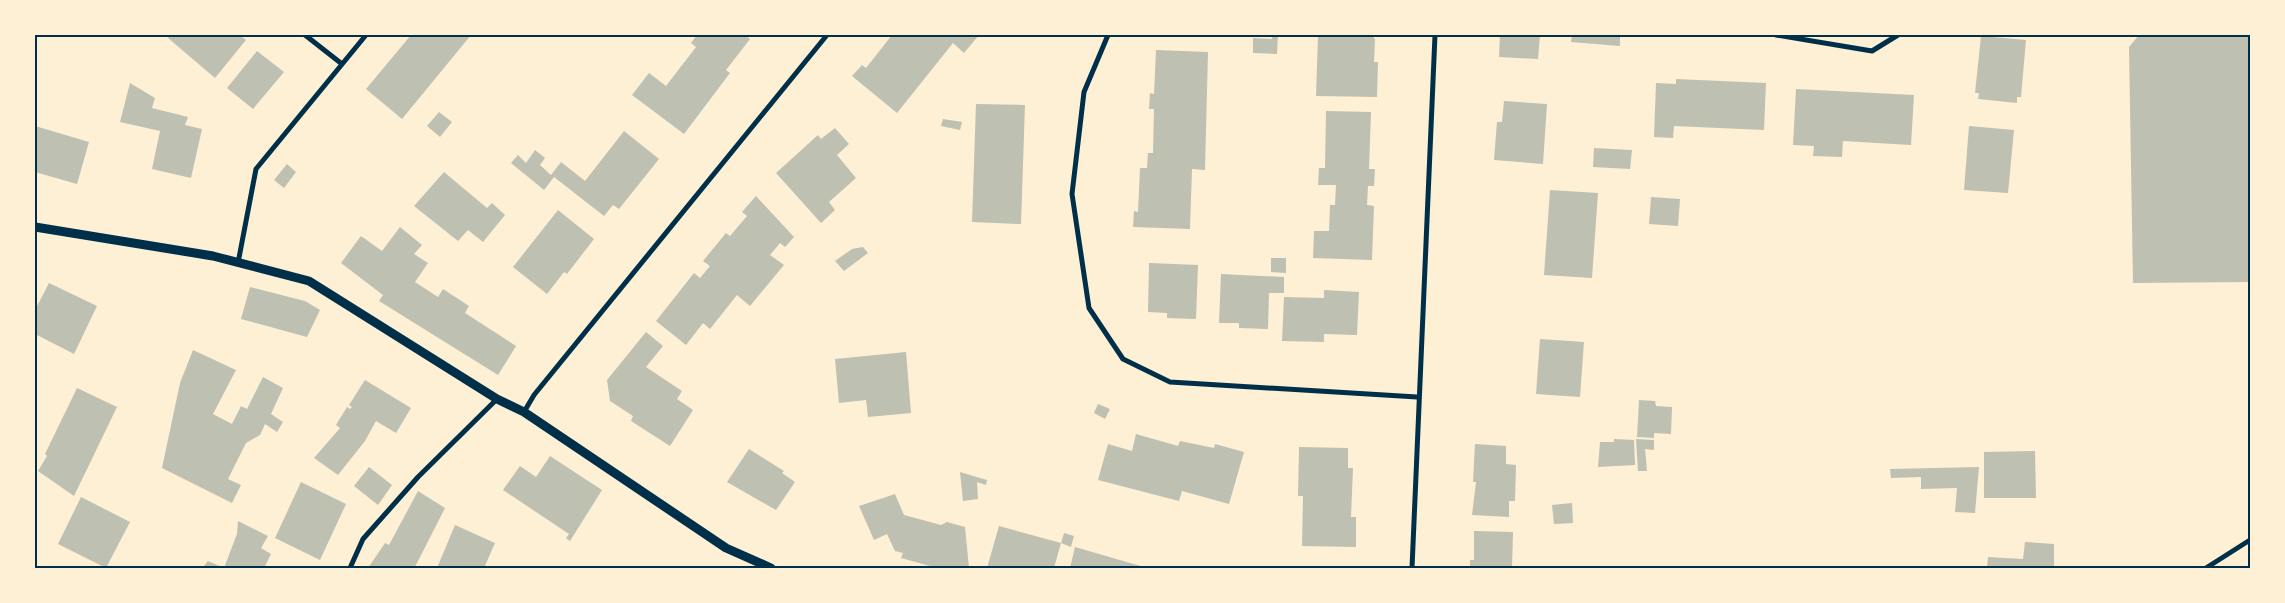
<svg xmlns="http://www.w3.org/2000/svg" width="2285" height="603" viewBox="0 0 2285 603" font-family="Jost,sans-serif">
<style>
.building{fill:#bec0b2}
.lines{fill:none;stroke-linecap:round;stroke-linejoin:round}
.minor{stroke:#003049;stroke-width:5}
.tertiary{stroke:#003049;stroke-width:9}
.neatline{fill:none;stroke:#003049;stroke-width:2}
</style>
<rect width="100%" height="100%" fill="#fdf0d5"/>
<path class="building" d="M170 35H239L246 40 215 78 168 38Z
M411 35H471L402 119 366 89Z
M697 35H745L750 39 726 70 730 73 684 134 632 95 649 73 666 86 696 47 691 43Z
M892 35H979L964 53 953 43 897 113 852 76 862 65 866 68Z
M1272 35H1278L1277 54 1253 53V38L1272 39Z
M1318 35H1371L1375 39 1374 62H1378L1377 97 1316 96Z
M1500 35H1540L1538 59 1499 57Z
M1572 35H1620V46L1571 42Z
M2139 35H2250V282L2133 283 2129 47Z
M1981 36 2026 40 2021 97H2017V103L1978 99 1979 93H1975Z
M1156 50 1208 52 1205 170 1192 169 1190 229 1133 227 1134 211 1138 212 1140 168H1147L1148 153H1153L1154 109H1149L1150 93 1154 94Z
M257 51 284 72 253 109 227 88Z
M1676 79 1766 83 1764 130 1674 126 1673 138 1654 137 1656 83 1676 84Z
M130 83 155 98 152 108 188 117 185 125 202 129 191 178 152 169 160 131 120 122Z
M1796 89 1914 95 1911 145 1843 141 1842 157 1813 156 1814 146 1793 145Z
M1504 101 1547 104 1543 164 1494 160 1497 122H1502Z
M976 104 1025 105 1021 224 972 222Z
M1326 111 1371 112 1369 169H1375L1374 186H1368L1367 205 1374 206 1372 260 1313 258 1314 231H1329L1330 205H1335L1336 185H1318L1319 168H1325Z
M439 112 452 122 440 137 427 126Z
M943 119 962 122 960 130 941 126Z
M35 126 89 142 77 184 35 172Z
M1969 126 2014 130 2008 193 1964 190Z
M835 128 849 144 837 155 856 178 829 202 835 210 821 223 776 173 818 135 821 139Z
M624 131 659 159 619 209 613 205 604 216 554 177 544 190 511 163 518 155 526 163 535 150 545 158 540 165 551 175 561 162 585 181Z
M1594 148 1632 150 1630 169 1593 167Z
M287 164 296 172 284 188 274 180Z
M444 172 487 208 492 203 505 215 483 242 468 230 458 241 414 206Z
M1550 190 1598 193 1592 278 1544 275Z
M756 196 794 237 785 247 780 243 770 255 784 265 750 306 737 295 710 329 703 323 686 345 656 321 694 273 700 278 710 266 703 261 726 233 730 236 747 216 742 212Z
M1651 197 1680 199 1678 226 1649 224Z
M558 210 594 239 567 274 564 272 547 294 513 267Z
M400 227 422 245 414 254 428 263 415 282 438 297 443 289 469 306 465 313 516 346 498 375 379 301 383 295 341 263 361 236 382 251Z
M863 247 868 253 844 271 835 261 852 249Z
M1271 258H1286V273L1271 272Z
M1149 263 1198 265 1196 319 1167 318V313L1148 312Z
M1221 274 1284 277V293H1269L1268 329 1239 328V323H1219Z
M49 283 97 306 74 354 35 334V310Z
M250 287 305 301 320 310 307 337 241 319Z
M1324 290 1359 292 1357 335 1324 334V342L1282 341 1284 297 1324 298Z
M646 332 663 346 646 367 682 391 677 399 693 410 670 446 631 421 633 416 610 401 607 380Z
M1540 339 1584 342 1580 397 1536 394Z
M193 350 236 370 213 414 232 424 241 406 247 409 263 377 283 388 271 414 283 422 277 432 265 424 260 435 246 443 228 479 241 485 232 503 162 468 180 383Z
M906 352 911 413 868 417 866 400 839 403 835 359Z
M365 380 411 408 396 433 376 421 365 441 338 475 314 458 340 428 336 425 347 407 350 409 352 407 349 405Z
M77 388 117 407 74 496 38 471 47 456 45 454Z
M1639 400 1655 401 1656 406 1672 407 1671 434 1654 433V438L1637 437Z
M1098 404 1110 409 1105 419 1094 413Z
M1136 434 1178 446 1180 441 1214 448 1215 444 1244 452 1229 504 1182 491 1179 501 1098 480 1108 444 1132 451Z
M1614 439 1634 440 1635 465 1598 467 1600 442H1614Z
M1636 439 1654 440V450L1645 449 1647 471H1638Z
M1475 444 1506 446V464L1516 465 1515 501H1509V517L1472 515 1476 482H1473Z
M1299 447 1348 448V468H1353L1351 517H1356V547L1302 546 1303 496H1298Z
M749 449 784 471 782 473 795 482 776 510 727 482Z
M2035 451 2036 498H1984V452Z
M550 456 602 490 570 541 566 538 569 534 503 490 520 466 536 477Z
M369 467 392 485 378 505 354 486Z
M1979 467 1975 513 1955 512 1957 488 1921 489V477L1891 478 1890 469Z
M960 472 987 480 986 485 977 482 978 499 963 501Z
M301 482 346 504 320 560 275 538Z
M418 491 445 508 417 563 414 568H368L385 543 389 545Z
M895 494 904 515 941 525 947 522 965 527 969 568H937L901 558 903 553 895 551 887 534 874 540 859 506Z
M81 497 130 522 106 568 58 544Z
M1572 503 1573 523 1554 524 1552 505Z
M238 521 268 536 261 548 271 554 264 568H224L237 534Z
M455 525 495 543 484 568H437Z
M999 526 1061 543 1054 568H987Z
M1474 531 1513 532 1512 568H1470V560H1474Z
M1064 533 1074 536 1071 547 1061 543Z
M2025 542 2054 544V568H1987L1988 557 2023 559Z
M1075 547 1144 567V568H1070Z
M208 561 224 568H202Z"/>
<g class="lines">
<path class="minor" d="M305 35 342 64
M1108 35 1084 92 1072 194 1089 308 1123 359 1170 382 1417 397
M1776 35 1872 51 1898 35
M238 263 256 169 366 35
M524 412 534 395 827 35
M350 568 363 539 418 477 497 399
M1412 568 1435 35
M2206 568 2250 540"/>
<path class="tertiary" d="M35 227 213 256 309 281 497 399 524 412 726 548 771 568"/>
</g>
<rect width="2285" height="603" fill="none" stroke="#fdf0d5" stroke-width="72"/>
<rect x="36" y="36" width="2213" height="531" class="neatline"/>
</svg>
